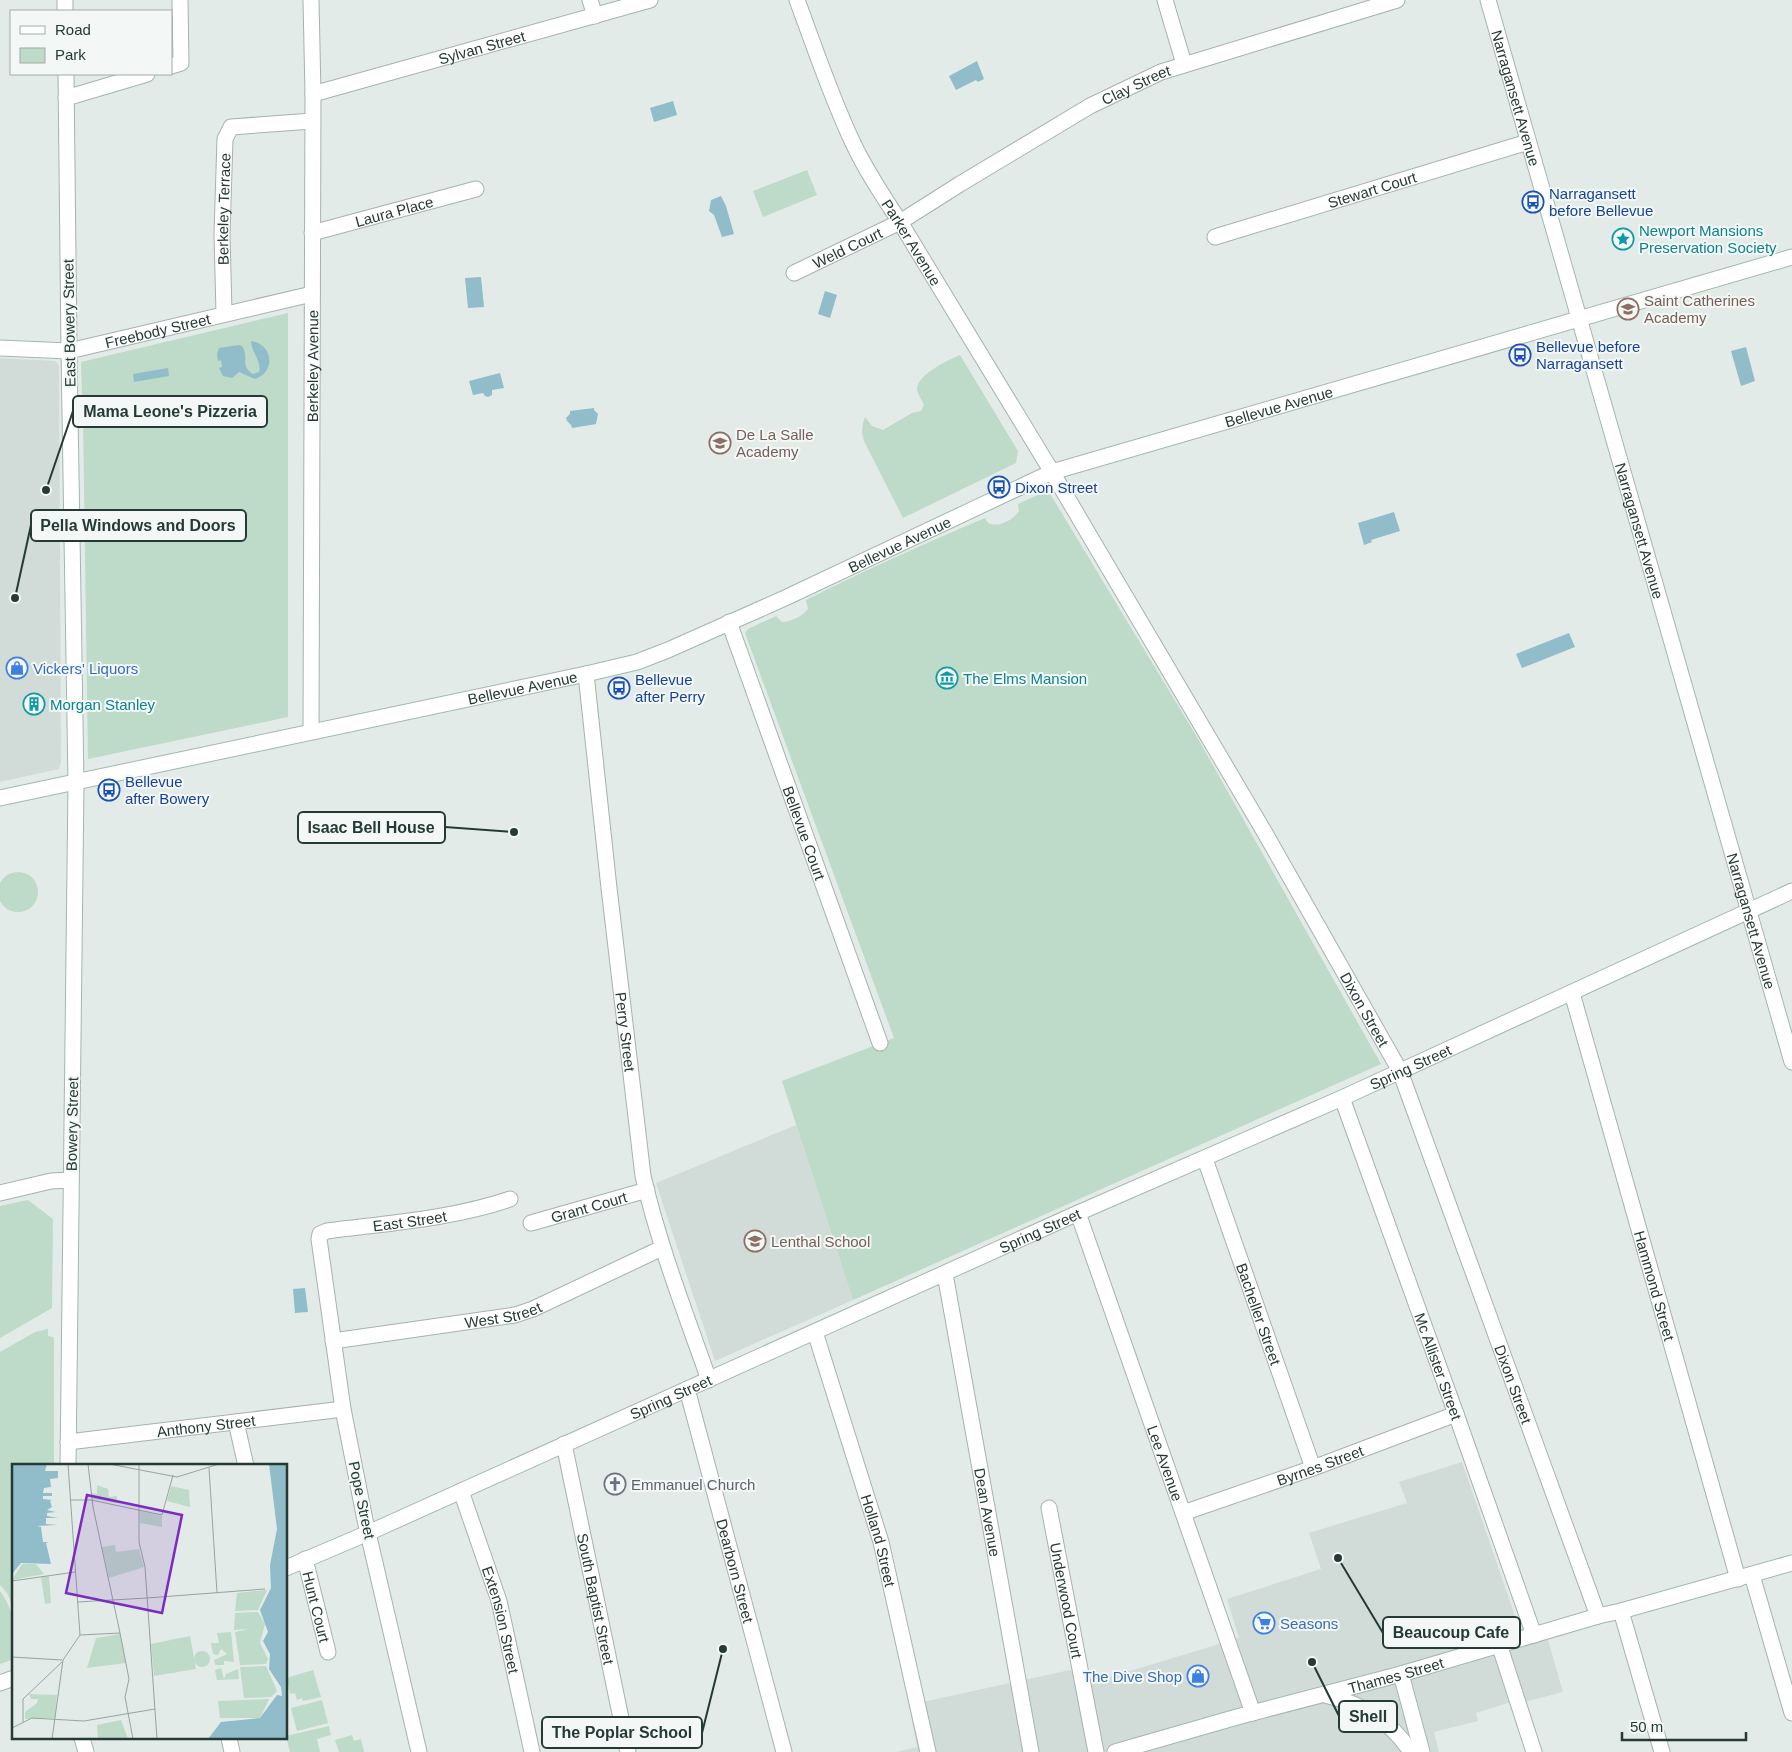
<svg xmlns="http://www.w3.org/2000/svg" width="1792" height="1752" viewBox="0 0 1792 1752" font-family="Helvetica,sans-serif">
<style>
.built{fill:#d1dbd7}
.green{fill:#bedac8}
.water{fill:#91bcca}
.lines{fill:none;stroke-linecap:round;stroke-linejoin:round}
.street-casing{stroke:#a6b2af;stroke-width:17}
.secondary-casing{stroke:#a3b6b0;stroke-width:17}
.street{stroke:#fff;stroke-width:15}
.secondary{stroke:#fff;stroke-width:15}
.labels{text-anchor:middle;dominant-baseline:central;stroke-width:4;stroke-linejoin:round;paint-order:stroke}
.street-label{font-size:15px;fill:#253a36;stroke:#f3f8f6}
.transit-label{font-size:15px;fill:#164399;stroke:#f3f8f6;text-anchor:start}
.culture-label{font-size:15px;fill:#0d838f;stroke:#f3f8f6;text-anchor:start}
.education-label{font-size:15px;fill:#785e54;stroke:#f3f8f6;text-anchor:start}
.shop-label{font-size:15px;fill:#366cbe;stroke:#f3f8f6;text-anchor:start}
.worship-label{font-size:15px;fill:#5b616d;stroke:#f3f8f6;text-anchor:start}
.inset-river{fill:none;stroke:#91bcca;stroke-width:2.5}
.inset-road{fill:none;stroke:#97a4a1;stroke-width:1}
.view{fill:#7b2cbf;fill-opacity:0.15;stroke:#7b2cbf;stroke-width:2.5}
.inset-edge{fill:none;stroke:#253a36;stroke-width:2.5}
.leader{fill:none;stroke:#253a36;stroke-width:2}
.callout-dot{fill:#253a36;stroke:#f3f8f6;stroke-width:2}
.callout{fill:#f3f8f6;stroke:#253a36;stroke-width:2}
.callout-label{font-size:16px;text-anchor:middle;font-weight:bold;fill:#253a36}
</style>
<rect width="100%" height="100%" fill="#e3ebe8"/>
<path class="built" d="M0 358 55 361 59 365 61 756V763L59 769 0 782Z
M796 1125 853 1300 715 1361 656 1183Z
M1462 1462 1525 1645 1548 1640 1563 1692 1528 1701 1511 1702 1476 1713 1478 1721 1434 1732 1439 1752H896L917 1747 909 1705 1070 1670 1087 1684 1239 1638 1227 1599 1321 1569 1309 1533 1407 1503 1399 1482Z"/>
<path class="green" d="M807 170 817 195 763 217 753 191Z
M288 313V717L88 759 83 417 88 412 87 398 82 395 81 362Z
M960 355 1018 451 1016 463 903 518 864 441C861 432 862 426 865 417L872 426 883 430 912 413 921 411 924 405C922 400 918 395 917 390 916 375 948 360 960 355Z
M1044 492H1049L1197 737 1381 1064 853 1300 782 1081 894 1038 745 633 748 629 776 616 782 622C790 622 803 616 808 609L806 600C865 570 924 544 985 518L988 523C998 528 1013 520 1019 511L1018 504Z
M-2 892a20 20 0 1 1 40 0a20 20 0 1 1-40 0Z
M28 1200 53 1219 52 1308 0 1338V1206Z
M48 1329V1336L53 1337 54 1340V1466H14V1609L7 1593 0 1585V1352L35 1332Z
M0 1591C17 1614 14 1633 14 1659L0 1664Z
M313 1670 321 1697 303 1701 302 1698 297 1700 295 1693 290 1694 288 1684H286V1678Z
M322 1700 328 1723 297 1731 291 1708Z
M329 1726 331 1735 317 1739 320 1752H290L286 1736Z
M352 1735 354 1741 361 1739 364 1752H339L335 1740Z"/>
<path class="water" d="M977 61 984 79 978 82 976 80 956 90 949 76Z
M673 101 677 115 654 122 650 108Z
M721 196 726 206 734 234 722 237 714 215 709 211 711 200Z
M481 277 484 307 468 308 465 278Z
M825 291 837 295 830 318 818 314Z
M252 341C273 345 276 372 255 379L239 372 232 378 223 376 219 368 222 367 221 360 218 361 217 354 219 348 239 345 242 346C250 358 239 365 253 374L259 372C262 362 252 353 251 342Z
M1746 347 1755 381 1741 386 1731 351Z
M168 368 169 376 134 382 133 374Z
M500 373 504 388 492 390V395L488 397 485 396 483 393 473 395 469 381Z
M594 408V410L598 414 596 424 572 428 571 425 567 421 566 418 570 414V411Z
M1394 512 1400 531 1371 540 1372 542 1364 545 1358 523Z
M1569 633 1575 647 1522 668 1516 654Z
M305 1288 308 1312 295 1313 293 1289Z"/>
<g class="lines">
<g class="street-casing">
<g id="street">
<path d="M65 0V11"/>
<path d="M590 0 595 16"/>
<path id="s1" d="M797 0C815 48 831 97 853 143 866 171 883 196 900 222L1052 472 1265 833 1400 1071 1598 1616"/>
<path d="M1165 0 1184 64"/>
<path d="M171 66 181 63 180 0"/>
<path id="s2" d="M66 74 69 351 312 294"/>
<path id="s3" d="M313 94 650 0"/>
<path d="M66 98 147 74"/>
<path id="s4" d="M312 233 476 189"/>
<path id="s5" d="M1215 237 1528 142"/>
<path id="s6" d="M794 273 900 222 960 184 1090 106 1161 72 1397 0"/>
<path id="s7" d="M224 313 222 234 225 139 231 127 312 121"/>
<path id="s8" d="M729 622 880 1043"/>
<path id="s9" d="M586 674 609 888 643 1176C659 1245 685 1312 709 1380"/>
<path id="s10" d="M311 731 313 94 311 0"/>
<path id="s11" d="M1572 993 1738 1579"/>
<path id="s12" d="M1342 1098 1456 1414 1534 1635"/>
<path id="s13" d="M1205 1159 1313 1468"/>
<path d="M0 1193 51 1181 71 1180"/>
<path id="s14" d="M1078 1213 1253 1713"/>
<path id="s15" d="M531 1223 647 1190"/>
<path id="s16" d="M945 1274 1031 1752"/>
<path id="s17" d="M815 1332 881 1542 928 1752"/>
<path id="s18" d="M333 1341 515 1315 533 1309 662 1248"/>
<path id="s19" d="M687 1389 784 1752"/>
<path d="M236 1422 246 1466"/>
<path id="s20" d="M68 1442 343 1409"/>
<path id="s21" d="M564 1444 628 1752"/>
<path id="s22" d="M461 1491 499 1601 532 1752"/>
<path id="s23" d="M1049 1508 1096 1752"/>
<path id="s24" d="M1183 1513 1313 1468 1456 1414"/>
<path id="s25" d="M305 1559 328 1652"/>
<path d="M1752 1575 1792 1713"/>
<path d="M1621 1611 1662 1752"/>
<path d="M1499 1644 1534 1752"/>
<path d="M229 1738 232 1752"/>
<path id="s26" d="M419 1752 365 1520 343 1409 319 1239 320 1234 327 1231C388 1223 451 1219 510 1199"/>
</g>
</g>
<g class="secondary-casing">
<g id="secondary">
<path id="s27" d="M1488 0 1792 1062"/>
<path d="M0 348 69 351 76 783 68 1466"/>
<path id="s28" d="M0 798 586 674 637 662 668 650 785 598 1052 472 1792 257"/>
<path id="s29" d="M286 1568 368 1533 1078 1213 1342 1098 1792 891"/>
<path d="M1401 1674 1422 1752"/>
<path d="M0 1683 14 1678"/>
<path d="M1325 1695C1362 1704 1390 1720 1411 1752"/>
<path d="M82 1738 86 1752"/>
<path id="s30" d="M1115 1752 1237 1717 1401 1674 1598 1616 1621 1611 1792 1563"/>
</g>
</g>
<use href="#street" class="street"/>
<use href="#secondary" class="secondary"/>
</g>
<defs>
<g id="bus-ring" transform="scale(1.125)"><circle r="9.5" fill="#f3f8f6" stroke="#1a4fb4" stroke-width="1.5"/><path d="M-5-6H5V4H4V6H2V4H-2V6H-4V4H-5ZM-3.5-4V0h7V-4ZM-3.5 1.2v1.5H-2V1.2ZM2 1.2v1.5H3.5V1.2Z" fill="#1a4fb4"/></g>
<g id="sight-ring" transform="scale(1.125)"><circle r="9.5" fill="#f3f8f6" stroke="#0f9aa8" stroke-width="1.5"/><path d="M0-6L1.8-2.2L6-1.7L2.9 1.2L3.7 5.4L0 3.3L-3.7 5.4L-2.9 1.2L-6-1.7L-1.8-2.2Z" fill="#0f9aa8"/></g>
<g id="school-ring" transform="scale(1.125)"><circle r="9.5" fill="#f3f8f6" stroke="#8d6e63" stroke-width="1.5"/><path d="M0-5L7-2L0 1L-7-2ZM-4 1L0 2.5L4 1V4Q0 6-4 4Z" fill="#8d6e63"/></g>
<g id="shop-ring" transform="scale(1.125)"><circle r="9.5" fill="#f3f8f6" stroke="#3f7fe0" stroke-width="1.5"/><path d="M-5-2.5h2.3a2.7 3.5 0 0 1 5.4 0H5L5.5 6h-11ZM-1.5-2.5h3a1.5 2.3 0 0 0-3 0Z" fill="#3f7fe0"/></g>
<g id="museum-ring" transform="scale(1.125)"><circle r="9.5" fill="#f3f8f6" stroke="#0f9aa8" stroke-width="1.5"/><path d="M0-6L6-3V-2H-6V-3ZM-5-1h2V3h-2ZM-1-1h2V3h-2ZM3-1h2V3H3ZM-6 4H6V6H-6Z" fill="#0f9aa8"/></g>
<g id="building-ring" transform="scale(1.125)"><circle r="9.5" fill="#f3f8f6" stroke="#0f9aa8" stroke-width="1.5"/><path d="M-4-6H4V6H1V3H-1V6H-4ZM-2.5-4.3h1.7v1.8h-1.7ZM.8-4.3h1.7v1.8H.8ZM-2.5-1h1.7V.8h-1.7ZM.8-1h1.7V.8H.8Z" fill="#0f9aa8"/></g>
<g id="church-ring" transform="scale(1.125)"><circle r="9.5" fill="#f3f8f6" stroke="#6b7280" stroke-width="1.5"/><path d="M-1.2-6h2.4v3.5h3.3v2.4h-3.3V6h-2.4V-.1h-3.3v-2.4h3.3Z" fill="#6b7280"/></g>
<g id="supermarket-ring" transform="scale(1.125)"><circle r="9.5" fill="#f3f8f6" stroke="#3f7fe0" stroke-width="1.5"/><path d="M-6-5.5h2.5l.6 2H6L4.5 2H-2.5L-4.4-4H-6ZM-1.5 3.2a1.3 1.3 0 1 0 .1 0ZM3 3.2a1.3 1.3 0 1 0 .1 0Z" fill="#3f7fe0"/></g>
</defs>
<g fill-rule="evenodd">
<use href="#bus-ring" x="1533" y="202"/>
<use href="#sight-ring" x="1623" y="239"/>
<use href="#school-ring" x="1628" y="309"/>
<use href="#bus-ring" x="1520" y="355"/>
<use href="#school-ring" x="720" y="443"/>
<use href="#bus-ring" x="999" y="487"/>
<use href="#shop-ring" x="17" y="668"/>
<use href="#museum-ring" x="947" y="678"/>
<use href="#bus-ring" x="619" y="688"/>
<use href="#building-ring" x="34" y="704"/>
<use href="#bus-ring" x="109" y="790"/>
<use href="#school-ring" x="755" y="1241"/>
<use href="#church-ring" x="615" y="1484"/>
<use href="#supermarket-ring" x="1264" y="1623"/>
<use href="#shop-ring" x="1198" y="1676"/>
</g>
<g class="labels">
<g class="street-label">
<text stroke="none"><textPath href="#s3" startOffset="175">Sylvan Street</textPath></text>
<text stroke="none"><textPath href="#s6" startOffset="391">Clay Street</textPath></text>
<text stroke="none"><textPath href="#s27" startOffset="102">Narragansett Avenue</textPath></text>
<text stroke="none"><textPath href="#s5" startOffset="164">Stewart Court</textPath></text>
<text stroke="none"><textPath href="#s7" startOffset="104">Berkeley Terrace</textPath></text>
<text stroke="none"><textPath href="#s4" startOffset="85">Laura Place</textPath></text>
<text stroke="none"><textPath href="#s1" startOffset="269">Parker Avenue</textPath></text>
<text stroke="none"><textPath href="#s6" startOffset="59">Weld Court</textPath></text>
<text transform="translate(69 323) rotate(-91)">East Bowery Street</text>
<text stroke="none"><textPath href="#s2" startOffset="368">Freebody Street</textPath></text>
<text stroke="none"><textPath href="#s10" startOffset="365">Berkeley Avenue</textPath></text>
<text stroke="none"><textPath href="#s28" startOffset="1344">Bellevue Avenue</textPath></text>
<text stroke="none"><textPath href="#s27" startOffset="552">Narragansett Avenue</textPath></text>
<text stroke="none"><textPath href="#s28" startOffset="939">Bellevue Avenue</textPath></text>
<text stroke="none"><textPath href="#s28" startOffset="534">Bellevue Avenue</textPath></text>
<text stroke="none"><textPath href="#s8" startOffset="224">Bellevue Court</textPath></text>
<text stroke="none"><textPath href="#s27" startOffset="958">Narragansett Avenue</textPath></text>
<text stroke="none"><textPath href="#s1" startOffset="1160">Dixon Street</textPath></text>
<text stroke="none"><textPath href="#s9" startOffset="360">Perry Street</textPath></text>
<text stroke="none"><textPath href="#s29" startOffset="1231">Spring Street</textPath></text>
<text transform="translate(72 1124) rotate(-89)">Bowery Street</text>
<text stroke="none"><textPath href="#s15" startOffset="60">Grant Court</textPath></text>
<text stroke="none"><textPath href="#s26" startOffset="619">East Street</textPath></text>
<text stroke="none"><textPath href="#s29" startOffset="826">Spring Street</textPath></text>
<text stroke="none"><textPath href="#s11" startOffset="304">Hammond Street</textPath></text>
<text stroke="none"><textPath href="#s18" startOffset="172">West Street</textPath></text>
<text stroke="none"><textPath href="#s13" startOffset="164">Bacheller Street</textPath></text>
<text stroke="none"><textPath href="#s12" startOffset="285">Mc Allister Street</textPath></text>
<text stroke="none"><textPath href="#s1" startOffset="1564">Dixon Street</textPath></text>
<text stroke="none"><textPath href="#s29" startOffset="421">Spring Street</textPath></text>
<text stroke="none"><textPath href="#s20" startOffset="139">Anthony Street</textPath></text>
<text stroke="none"><textPath href="#s14" startOffset="265">Lee Avenue</textPath></text>
<text stroke="none"><textPath href="#s24" startOffset="145">Byrnes Street</textPath></text>
<text transform="translate(362 1500) rotate(78)">Pope Street</text>
<text stroke="none"><textPath href="#s16" startOffset="242">Dean Avenue</textPath></text>
<text stroke="none"><textPath href="#s17" startOffset="218">Holland Street</textPath></text>
<text stroke="none"><textPath href="#s19" startOffset="188">Dearborn Street</textPath></text>
<text stroke="none"><textPath href="#s21" startOffset="158">South Baptist Street</textPath></text>
<text stroke="none"><textPath href="#s23" startOffset="94">Underwood Court</textPath></text>
<text stroke="none"><textPath href="#s25" startOffset="49">Hunt Court</textPath></text>
<text stroke="none"><textPath href="#s22" startOffset="135">Extension Street</textPath></text>
<text stroke="none"><textPath href="#s30" startOffset="291">Thames Street</textPath></text>
</g>
<g class="transit-label">
<text x="1549" y="193">Narragansett<tspan x="1549" dy="17">before Bellevue</tspan></text>
<text x="1536" y="346">Bellevue before<tspan x="1536" dy="17">Narragansett</tspan></text>
<text x="1015" y="487">Dixon Street</text>
<text x="635" y="679">Bellevue<tspan x="635" dy="17">after Perry</tspan></text>
<text x="125" y="781">Bellevue<tspan x="125" dy="17">after Bowery</tspan></text>
</g>
<g class="culture-label">
<text x="1639" y="230">Newport Mansions<tspan x="1639" dy="17">Preservation Society</tspan></text>
<text x="963" y="678">The Elms Mansion</text>
<text x="50" y="704">Morgan Stanley</text>
</g>
<g class="education-label">
<text x="1644" y="300">Saint Catherines<tspan x="1644" dy="17">Academy</tspan></text>
<text x="736" y="434">De La Salle<tspan x="736" dy="17">Academy</tspan></text>
<text x="771" y="1241">Lenthal School</text>
</g>
<g class="shop-label">
<text x="33" y="668">Vickers' Liquors</text>
<text x="1280" y="1623">Seasons</text>
<text x="1182" y="1676" text-anchor="end">The Dive Shop</text>
</g>
<g class="worship-label">
<text x="631" y="1484">Emmanuel Church</text>
</g>
</g>
<g transform="translate(12 1464)">
<rect width="275" height="275" fill="#e3ebe8"/>
<path d="M85 21 96 25 97 33 105 32V39L81 35 80 29 85 30ZM159 22 177 26 178 43 155 37ZM128 47 150 52V63L128 59ZM103 81 104 88 127 85 132 103 97 114 90 83ZM10 100H24L32 110 0 116ZM37 112 39 139 33 140 29 113ZM255 126 246 146 223 147 225 129ZM246 148 253 160 248 179 256 195 254 200 228 201 223 168 237 165 222 166 223 149ZM219 168 222 198 212 197V201H203L202 196 215 190 209 185 206 191 201 190 199 179H207L205 169ZM108 170 114 199 75 204 84 174ZM178 172 184 205 142 212 139 180ZM182 195a8 8 0 1 1 16 0a8 8 0 1 1-16 0ZM254 202 265 227 259 233 232 234 228 203ZM209 204 212 215 214 210 226 205 227 215 205 216 203 206ZM17 230 45 231 43 254 13 255V248L25 239 26 235H19ZM257 235 248 254H208L206 237ZM109 256 116 275H86L85 261Z" fill="#bedac8"/>
<path d="M0 0H35L33 7H46V14L38 15 39 23 32 24 31 29H40V32H31V35L40 36 38 37 40 43 35 46 44 48 35 49V52L46 54H34V60L46 61 25 62 29 63 31 78H37L34 79 39 100 9 99 0 110ZM257 0H275V275H196L209 258 248 254 265 231 270 232 269 223 257 205 258 190 251 177 256 168 248 146 259 124 258 101 265 65Z" fill="#91bcca"/>
<path class="inset-river" d="M17 0 18 9 30 11M0 16 10 9 14 0M0 20 12 10 15 0M0 23 15 10 16 0M0 28 19 13 39 10"/>
<path class="inset-road" d="M56 0 68 171M97 0 165 13 207 0M127 0V78L133 103 145 275M197 4 205 129M59 36H79L150 51 161 11M0 117 63 108M135 134 253 125M65 138 135 134M108 169 117 215 113 233 121 275M68 171 108 169 81 43 76 0M0 193 50 196M51 196 68 171M11 258V235L50 198M0 264 20 254 72 257 143 245M40 275 51 196"/>
<path class="view" d="M75 31 170 51 150 149 54 129Z"/>
<rect width="275" height="275" class="inset-edge"/>
</g>
<path class="leader" d="M46 490L73 411M15 598L31 525M514 832L445 827M1338 1558L1383 1633M1312 1662L1339 1716M723 1649L702 1733"/>
<g class="callout-dot">
<circle cx="46" cy="490" r="5"/>
<circle cx="15" cy="598" r="5"/>
<circle cx="514" cy="832" r="5"/>
<circle cx="1338" cy="1558" r="5"/>
<circle cx="1312" cy="1662" r="5"/>
<circle cx="723" cy="1649" r="5"/>
</g>
<g class="callout">
<rect x="73" y="396" width="194" height="31" rx="5"/>
<rect x="31" y="510" width="215" height="31" rx="5"/>
<rect x="298" y="812" width="147" height="31" rx="5"/>
<rect x="1383" y="1617" width="137" height="31" rx="5"/>
<rect x="1339" y="1701" width="58" height="31" rx="5"/>
<rect x="542" y="1717" width="160" height="31" rx="5"/>
</g>
<g class="callout-label">
<text x="170" y="417">Mama Leone's Pizzeria</text>
<text x="138" y="531">Pella Windows and Doors</text>
<text x="371" y="833">Isaac Bell House</text>
<text x="1451" y="1638">Beaucoup Cafe</text>
<text x="1368" y="1722">Shell</text>
<text x="622" y="1738">The Poplar School</text>
</g>
<rect x="10" y="10" width="162" height="65" fill="#f3f8f6" stroke="#a1aca9"/>
<rect x="20" y="26" width="25" height="8" fill="#ffffff" stroke="#a1aca9"/>
<text x="55" y="35" font-size="15" fill="#253a36">Road</text>
<rect x="20" y="48" width="25" height="15" fill="#bedac8" stroke="#a1aca9"/>
<text x="55" y="60" font-size="15" fill="#253a36">Park</text>
<path d="M1622 1732v8h124v-8" fill="none" stroke="#253a36" stroke-width="2.5"/>
<text x="1630" y="1732" font-size="15" fill="#253a36" stroke="#f3f8f6" stroke-width="4" paint-order="stroke">50 m</text>
</svg>
